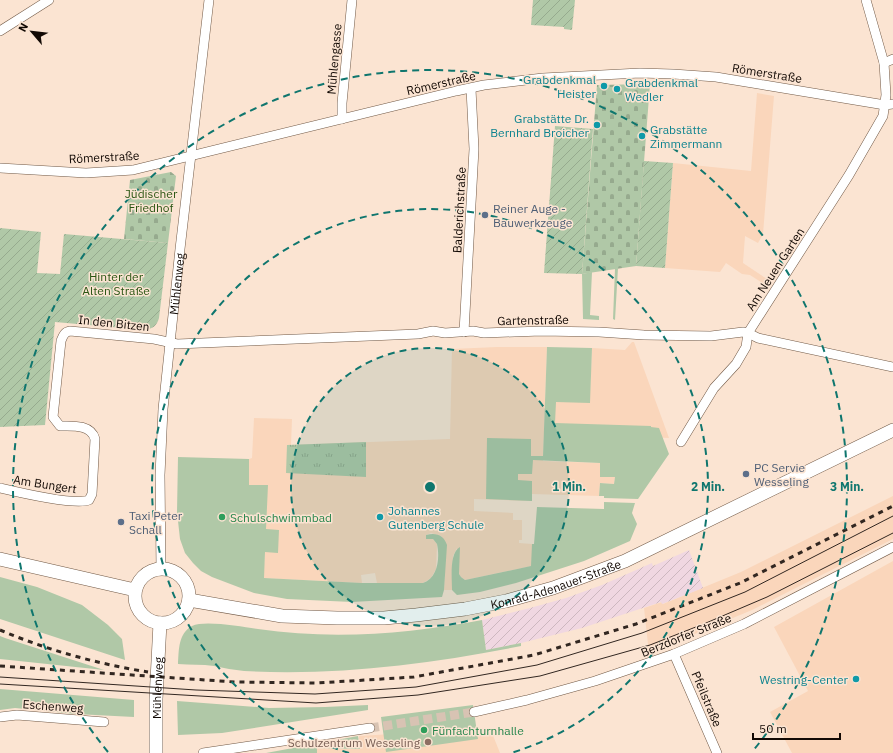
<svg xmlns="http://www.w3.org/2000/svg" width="893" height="753" viewBox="0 0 893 753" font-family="'IBM Plex Sans',sans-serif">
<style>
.built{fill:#fad6bb}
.industrial{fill:url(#industrial-furrows)}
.grass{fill:#b0c8a7}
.cemetery{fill:url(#cemetery-stones)}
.park{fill:url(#park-tufts)}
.garden{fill:url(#garden-furrows)}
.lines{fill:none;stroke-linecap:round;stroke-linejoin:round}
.street-tunnel{stroke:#d8c3b3;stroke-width:9;stroke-dasharray:9 4.5;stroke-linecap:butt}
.street-casing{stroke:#715946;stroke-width:10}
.secondary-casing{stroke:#715946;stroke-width:14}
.street{stroke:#fff;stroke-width:9}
.secondary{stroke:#fff;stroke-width:13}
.tram{stroke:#322721;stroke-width:1}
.rail{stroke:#322721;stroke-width:3;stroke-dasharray:5 5;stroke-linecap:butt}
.ring{fill:none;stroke:#0f766e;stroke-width:2;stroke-dasharray:7 5}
.culture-dot{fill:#0f9aa8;stroke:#fbe4d2;stroke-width:1.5}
.service-dot{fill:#5c6f8a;stroke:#fbe4d2;stroke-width:1.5}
.leisure-dot{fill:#2e9e5b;stroke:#fbe4d2;stroke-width:1.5}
.education-dot{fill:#8d6e63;stroke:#fbe4d2;stroke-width:1.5}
.labels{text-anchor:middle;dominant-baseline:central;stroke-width:3;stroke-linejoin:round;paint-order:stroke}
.street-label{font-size:12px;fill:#120904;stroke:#fbe4d2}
.culture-label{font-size:12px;fill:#0d838f;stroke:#fbe4d2;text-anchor:end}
.park-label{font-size:12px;fill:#295512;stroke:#fbe4d2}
.service-label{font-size:12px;fill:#4e5e75;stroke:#fbe4d2;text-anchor:start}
.leisure-label{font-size:12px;fill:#27864d;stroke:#fbe4d2;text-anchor:start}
.education-label{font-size:12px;fill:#785e54;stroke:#fbe4d2;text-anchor:end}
.centre{fill:#0f766e;stroke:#fbe4d2;stroke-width:2}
.ring-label{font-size:12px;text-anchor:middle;font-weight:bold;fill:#0f766e;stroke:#fbe4d2;stroke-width:3;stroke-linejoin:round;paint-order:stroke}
</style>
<defs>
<pattern id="industrial-furrows" width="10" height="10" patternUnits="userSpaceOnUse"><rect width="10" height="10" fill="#f0d7e1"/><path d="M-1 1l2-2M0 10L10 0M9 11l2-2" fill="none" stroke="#cdb7bf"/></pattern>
<pattern id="cemetery-stones" width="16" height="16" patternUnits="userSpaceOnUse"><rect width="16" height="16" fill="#b0c8a7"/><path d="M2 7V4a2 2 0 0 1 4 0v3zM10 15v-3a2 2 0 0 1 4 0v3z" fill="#96aa8e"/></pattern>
<pattern id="park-tufts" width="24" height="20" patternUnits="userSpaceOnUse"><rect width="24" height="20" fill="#b0c8a7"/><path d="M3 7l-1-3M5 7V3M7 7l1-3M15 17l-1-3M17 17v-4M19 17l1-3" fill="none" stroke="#96aa8e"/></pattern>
<pattern id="garden-furrows" width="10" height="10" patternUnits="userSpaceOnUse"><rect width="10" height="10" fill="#b0c8a7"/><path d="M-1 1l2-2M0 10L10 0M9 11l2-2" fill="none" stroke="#96aa8e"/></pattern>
</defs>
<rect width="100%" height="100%" fill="#fbe4d2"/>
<path class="built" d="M757 93 774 96 763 234 758 243 745 236 743 263 767 279 764 284 750 275 742 274 726 263 720 272 665 268 673 163 751 171Z
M632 342H634L669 438 549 433 551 391 590 393 592 348 625 350Z
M497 347H547L543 461 601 463 615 477 614 484 600 483 599 496 532 494V501L474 499V511L513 513V520H522V540H519V543L532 544V566L465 580 461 577 459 574 457 548 453 556 452 590H444L446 543 441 536 431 533 426 535V539H433L437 544 436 569 431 578 423 583H377L375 573 361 575 362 583 263 578 265 552 279 531 266 530 249 485V459L252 458 254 418 292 419 291 445 450 439 452 349Z
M893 496V539L752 610 649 653 644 608 662 602 663 604 741 572Z
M893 561V753H792L770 712 808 691 774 627Z
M490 728 500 753H317V748L359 749V736Z"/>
<path class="industrial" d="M689 550 703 588 662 604 661 602 582 628 521 643 486 650 482 620 530 608 566 598 602 585 652 563 653 566Z"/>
<path class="grass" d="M618 268 615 320 613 319 615 269Z
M592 272 590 315 599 316V320L583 319 582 274Z
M547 347 592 348 590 403 556 402 555 423 651 426V427L659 428 669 454 638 499 604 498V496H599L600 483 614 484 615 477H600V463L533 460 532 474H518V480L532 481V501L486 499 487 438 531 439V456H543Z
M178 457 249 459V485H268L266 529 279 530 278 553 265 552 264 578 362 583H423C438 578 440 558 437 544L433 539H426V535C436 532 444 535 447 545L444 590 442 597 352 602 287 599 254 593 212 577 201 571 193 563 185 553 180 539 177 512Z
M604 502 635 503 632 513 637 524 630 541 584 561 516 583 480 592 457 595 452 590C452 578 449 553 460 547L459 574 461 577 465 580 531 566 532 544H534L537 507 604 509Z
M0 577 37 587 82 605 108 625 122 639 125 660 0 619Z
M482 620 486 650 521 643V646C430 664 337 676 244 671 234 670 224 668 214 666 202 664 190 665 178 664 179 650 178 634 192 626 205 620 243 627 258 629 332 640 409 634 482 620Z
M0 636 5 638 104 670 0 659Z
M0 689 134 700V717L76 714 15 708 0 710Z
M177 701 269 708 325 707 368 705V710L222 733 178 735Z
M473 705 478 739 386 752 381 717Z
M358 736 360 749 317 748V753H266Z"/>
<path class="cemetery" d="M650 84 636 266 582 274 597 85Z
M171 172 176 176 168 243 124 239 130 180Z"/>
<path class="park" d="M366 442V477L286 473 287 445Z"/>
<path class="garden" d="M533 0H575L572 30 564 29V27L531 25Z
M555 126 593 129 582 274 544 273Z
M644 161 673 163 665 268 636 266Z
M0 228 41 232 37 273 60 274 64 234 168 243 159 318C157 326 152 329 145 330L55 322 45 425 0 427Z"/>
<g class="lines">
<path class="street-tunnel" d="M370 728 474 712"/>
<g class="street-casing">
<g id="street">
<path d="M0 31 49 0"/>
<path d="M884 63 893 59"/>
<path d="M342 119V103L352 0"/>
<path d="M0 168 86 173 133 170 456 91 484 85 543 78 640 73 673 74 716 77 885 105 893 104"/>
<path d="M464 332 474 149 471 89"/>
<path d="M681 442 714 388 736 364 746 347 748 333 849 175 883 116 886 95 884 63 866 0"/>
<path d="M0 488C17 492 75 506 89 500L92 494 95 439C91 424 72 426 60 426L53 417 61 341C63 336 64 332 70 331L154 339 177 344 418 334 433 331 445 333 473 331 484 333 541 331 599 332 644 335 711 336 743 332 748 333 758 338 893 367"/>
<path id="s1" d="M161 569 160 475 163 409 180 249 209 0"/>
<path d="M674 654 717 753"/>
<path d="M474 712 527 700 595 681 674 654 744 624 893 547"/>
<path d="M0 717 17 715 104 722"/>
<path d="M203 753 370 728"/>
</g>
</g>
<g class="secondary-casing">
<g id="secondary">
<path d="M0 559 135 590"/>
<circle cx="162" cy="596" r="27"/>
<path id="s2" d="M189 600 282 616 337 618H384L416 615 465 609 506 601 553 588 625 561 893 430"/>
<path id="s3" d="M156 753V699L160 623"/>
</g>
</g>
<use href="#street" class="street"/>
<use href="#secondary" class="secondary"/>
<path class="tram" d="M0 677 196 690 315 694 416 687 537 665 642 633 745 592 893 516
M0 684 316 703 418 695 540 676 650 645 706 623 767 597 893 533"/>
<path class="rail" d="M0 630C47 650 98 664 148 672
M0 666 235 682 317 683 414 677 534 655 636 624 740 583 893 506"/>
</g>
<circle cx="430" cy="487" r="139" fill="#0f766e" fill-opacity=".12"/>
<g class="ring">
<circle cx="430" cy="487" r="139"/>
<path d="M349 753A278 278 0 1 1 511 753"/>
<path d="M108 752A417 417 0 1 1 752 752"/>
</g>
<g class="culture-dot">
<circle cx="604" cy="86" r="4"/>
<circle cx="617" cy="89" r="4"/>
<circle cx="597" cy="125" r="4"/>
<circle cx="642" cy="136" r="4"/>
<circle cx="380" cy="517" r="4"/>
<circle cx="856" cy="679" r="4"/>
</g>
<g class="service-dot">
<circle cx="485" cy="215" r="4"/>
<circle cx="746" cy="474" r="4"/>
<circle cx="121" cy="522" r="4"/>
</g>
<g class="leisure-dot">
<circle cx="222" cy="517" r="4"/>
<circle cx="424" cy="730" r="4"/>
</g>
<circle class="education-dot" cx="428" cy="742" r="4"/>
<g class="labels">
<g class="street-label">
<text transform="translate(334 59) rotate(-85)">Mühlengasse</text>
<text transform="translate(767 73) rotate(9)">Römerstraße</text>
<text transform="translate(441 83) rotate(-13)">Römerstraße</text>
<text transform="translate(104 157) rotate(-3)">Römerstraße</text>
<text transform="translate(459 210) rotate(-87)">Balderichstraße</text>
<text transform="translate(775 269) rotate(-57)">Am Neuen Garten</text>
<text stroke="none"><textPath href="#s1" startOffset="286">Mühlenweg</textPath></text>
<text transform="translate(533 320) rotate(-1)">Gartenstraße</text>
<text transform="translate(114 323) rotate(6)">In den Bitzen</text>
<text transform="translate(45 484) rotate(9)">Am Bungert</text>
<text stroke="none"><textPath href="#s2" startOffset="372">Konrad-Adenauer-Straße</textPath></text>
<text transform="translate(686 635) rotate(-22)">Berzdorfer Straße</text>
<text stroke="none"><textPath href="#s3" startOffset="65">Mühlenweg</textPath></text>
<text transform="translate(707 699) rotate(67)">Pfeilstraße</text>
<text transform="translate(53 706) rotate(4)">Eschenweg</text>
</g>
<g class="culture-label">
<text x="596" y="79">Grabdenkmal<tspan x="596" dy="14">Heister</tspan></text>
<text x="625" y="82" text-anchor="start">Grabdenkmal<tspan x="625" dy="14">Wedler</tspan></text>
<text x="589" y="118">Grabstätte Dr.<tspan x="589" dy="14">Bernhard Broicher</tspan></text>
<text x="650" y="129" text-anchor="start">Grabstätte<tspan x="650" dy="14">Zimmermann</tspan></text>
<text x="388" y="510" text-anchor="start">Johannes<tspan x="388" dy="14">Gutenberg Schule</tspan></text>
<text x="848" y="679">Westring-Center</text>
</g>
<g class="park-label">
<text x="151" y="193">Jüdischer<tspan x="151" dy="14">Friedhof</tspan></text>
<text x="116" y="276">Hinter der<tspan x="116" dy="14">Alten Straße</tspan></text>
</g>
<g class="service-label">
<text x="493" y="208">Reiner Auge -<tspan x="493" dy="14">Bauwerkzeuge</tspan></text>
<text x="754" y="467">PC Servie<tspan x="754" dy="14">Wesseling</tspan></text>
<text x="129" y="515">Taxi Peter<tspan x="129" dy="14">Schall</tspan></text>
</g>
<g class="leisure-label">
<text x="230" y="517">Schulschwimmbad</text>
<text x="432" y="730">Fünfachturnhalle</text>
</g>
<g class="education-label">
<text x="420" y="742">Schulzentrum Wesseling</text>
</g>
</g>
<circle cx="430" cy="487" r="6" class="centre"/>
<g class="ring-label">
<text x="569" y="491">1 Min.</text>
<text x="708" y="491">2 Min.</text>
<text x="847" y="491">3 Min.</text>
</g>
<g transform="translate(32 32) rotate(298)" stroke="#fbe4d2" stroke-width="3" paint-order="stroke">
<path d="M0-3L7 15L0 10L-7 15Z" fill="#120904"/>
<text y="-6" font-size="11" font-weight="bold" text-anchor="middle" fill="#120904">N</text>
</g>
<path d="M753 733v6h87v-6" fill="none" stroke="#120904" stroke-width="2"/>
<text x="759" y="733" font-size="12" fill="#120904" stroke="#fbe4d2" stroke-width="3" paint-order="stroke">50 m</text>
</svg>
